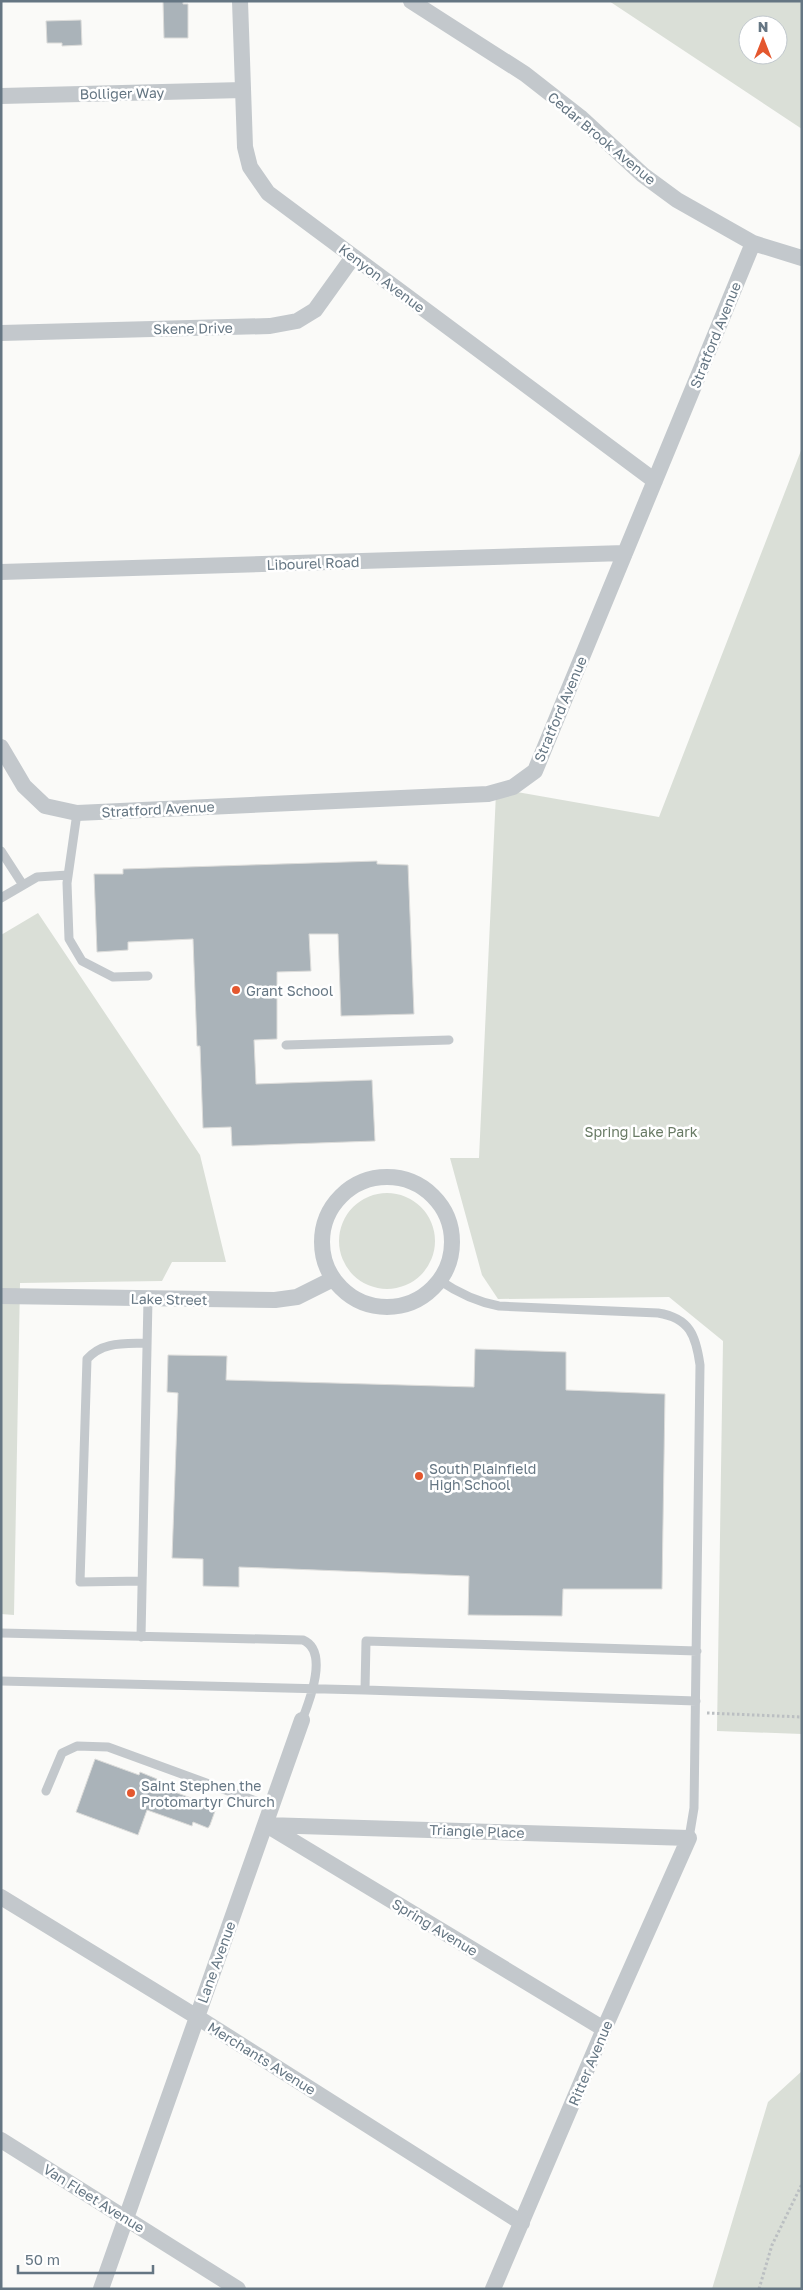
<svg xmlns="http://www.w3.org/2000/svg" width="803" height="2290" viewBox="0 0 803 2290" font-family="'Golos Text',sans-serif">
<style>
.green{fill:#dadfd7;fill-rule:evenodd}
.building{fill:#aab3b9;stroke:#dcdcda}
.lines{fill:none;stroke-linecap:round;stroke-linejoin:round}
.path{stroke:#bbbfc2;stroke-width:3;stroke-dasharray:2.5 2.5;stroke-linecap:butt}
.lane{stroke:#c3c8cc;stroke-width:9}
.street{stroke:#c3c8cc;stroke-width:16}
.poi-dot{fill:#e4572e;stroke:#fff;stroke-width:2}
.labels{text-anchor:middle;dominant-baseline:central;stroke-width:5;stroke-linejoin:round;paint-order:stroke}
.street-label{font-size:14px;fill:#657683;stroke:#fff}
.poi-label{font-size:14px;fill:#657683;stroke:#fff;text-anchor:start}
.park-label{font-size:14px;fill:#687a64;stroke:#fff}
</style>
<rect width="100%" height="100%" fill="#fafaf8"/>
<path class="green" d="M609 1H802V129ZM748 25H778V55H748Z
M802 448V1734L717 1731 723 1341 669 1297 498 1299 482 1275 450 1158H479L496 793 517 792 659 817Z
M38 913 200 1155 226 1262H172L162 1281 20 1283 14 1615 1 1614V935Z
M339 1241a48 48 0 1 1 96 0a48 48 0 1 1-96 0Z
M802 2071V2289H712L768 2102Z"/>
<path class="building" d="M163 1H183V4H188V38H164Z
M81 20 82 45 62 46V43H47L46 21Z
M377 861V864L408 865 414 1014 341 1016 338 934H309L311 971 277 972V1039L254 1040 256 1084 372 1080 375 1141 232 1146 231 1127 203 1128 200 1046H197L193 939 128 942V950L97 952 94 874H123V869Z
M475 1349 566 1352V1390L665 1394 662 1589H563L562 1616 468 1615 469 1576 239 1567V1587L203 1586V1559L172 1558 178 1393 167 1392 168 1355 227 1356 226 1380 474 1387Z
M95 1759 139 1775 140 1772 157 1779 155 1785 202 1802 200 1806 215 1811 210 1825 208 1828 193 1822 192 1826 147 1810 138 1835 76 1812Z"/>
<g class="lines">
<path class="path" d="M707 1713 802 1717
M759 2289 772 2245 802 2184"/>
<path class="lane" d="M77 813 67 883 69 939 82 961 113 977 148 976
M1 851 23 885
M1 898 37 877 68 875
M286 1045 449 1040
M439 1280C458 1293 477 1302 499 1306L658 1313C690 1318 696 1336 700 1365L694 1808 689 1838
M142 1581 80 1582 87 1359C103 1341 125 1344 147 1343
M1 1633 303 1640C329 1651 310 1700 302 1720
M141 1637 148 1299
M1 1681 365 1690 696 1701
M365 1690 366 1641 697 1651
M46 1791 62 1753 77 1746 108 1747 272 1807"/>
<path class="street" d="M240 1 245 147 250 167 268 193 655 481
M411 1 525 74 580 117 643 175 677 200 753 243 802 258
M1 96 243 90
M1 333 270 326 297 321 315 310 353 257
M1 572 625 553
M1 747 24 786 45 806 77 813 488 794 513 787 535 771 753 243
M322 1242a65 65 0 1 1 130 0a65 65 0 1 1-130 0Z
M1 1296 275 1300 297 1297 333 1279
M266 1825 689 1838 604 2029 493 2289
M268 1826 604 2029
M1 1897 197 2017 522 2223
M1 2140 238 2289
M101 2289 302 1720"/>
</g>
<g class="poi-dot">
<circle cx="236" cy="990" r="5"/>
<circle cx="419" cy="1476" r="5"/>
<circle cx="131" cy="1793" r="5"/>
</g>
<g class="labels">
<g class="street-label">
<text transform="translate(122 93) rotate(-1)">Bolliger Way</text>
<text transform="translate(602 138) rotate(40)">Cedar Brook Avenue</text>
<text transform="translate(382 278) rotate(37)">Kenyon Avenue</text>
<text transform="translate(193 328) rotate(-1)">Skene Drive</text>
<text transform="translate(715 335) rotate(-68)">Stratford Avenue</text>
<text transform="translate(313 563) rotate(-2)">Libourel Road</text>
<text transform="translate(560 709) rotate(-67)">Stratford Avenue</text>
<text transform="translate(158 809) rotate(-3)">Stratford Avenue</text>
<text transform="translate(169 1299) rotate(1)">Lake Street</text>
<text transform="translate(477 1831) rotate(2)">Triangle Place</text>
<text transform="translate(435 1927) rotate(31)">Spring Avenue</text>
<text transform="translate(216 1962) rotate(-70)">Lane Avenue</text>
<text transform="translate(262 2058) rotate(32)">Merchants Avenue</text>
<text transform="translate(590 2063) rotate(-67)">Ritter Avenue</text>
<text transform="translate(94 2198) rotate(32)">Van Fleet Avenue</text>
</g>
<g class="poi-label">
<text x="246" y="990">Grant School</text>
<text x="429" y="1468">South Plainfield<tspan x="429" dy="16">High School</tspan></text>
<text x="141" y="1785">Saint Stephen the<tspan x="141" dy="16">Protomartyr Church</tspan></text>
</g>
<g class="park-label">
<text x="641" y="1131">Spring Lake Park</text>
</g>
</g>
<rect width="803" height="2290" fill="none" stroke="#657683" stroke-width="5"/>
<g transform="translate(763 40)"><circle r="24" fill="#ffffff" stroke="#c1c8cd"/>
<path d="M0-4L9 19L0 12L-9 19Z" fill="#e4572e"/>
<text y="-8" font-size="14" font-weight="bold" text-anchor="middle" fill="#657683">N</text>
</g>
<path d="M18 2265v8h135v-8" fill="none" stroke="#657683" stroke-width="2.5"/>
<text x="25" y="2265" font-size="15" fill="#657683" stroke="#ffffff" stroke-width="4" paint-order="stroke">50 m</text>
</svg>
